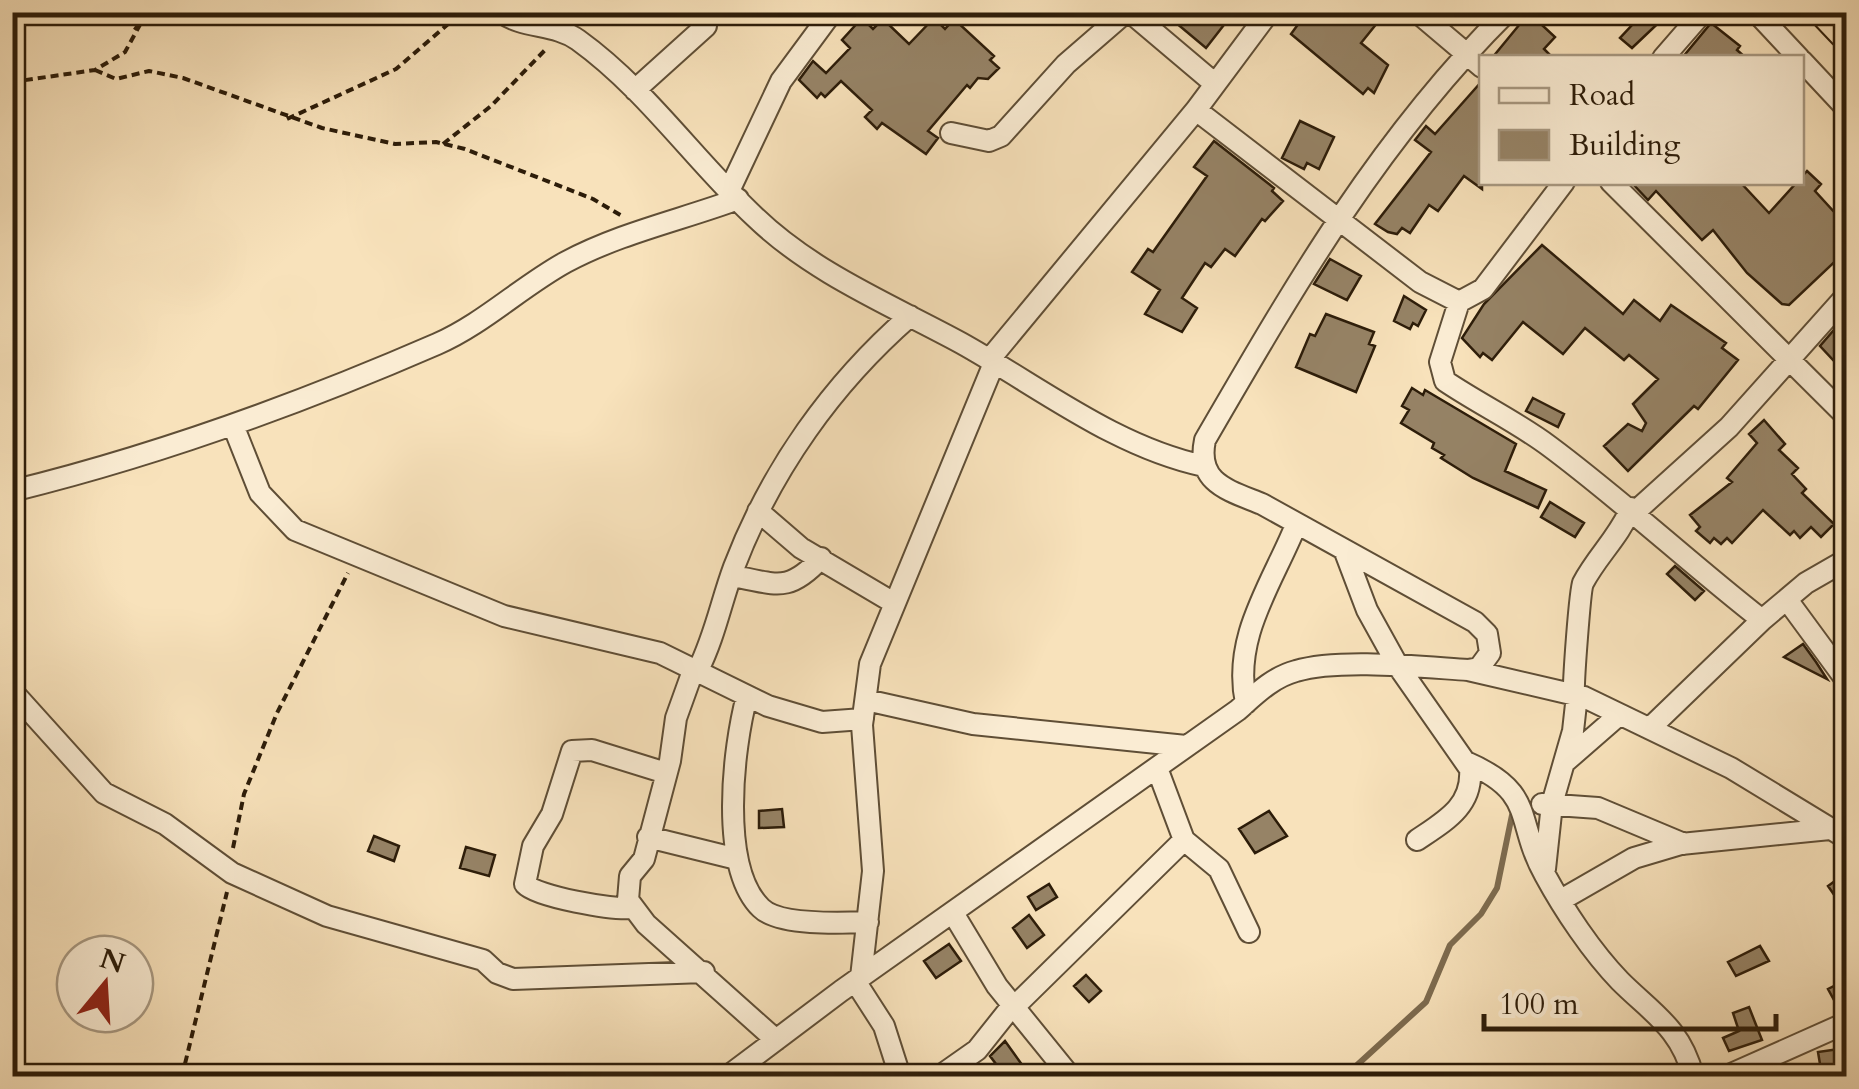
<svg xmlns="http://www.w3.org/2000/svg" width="1859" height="1089" viewBox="0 0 1859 1089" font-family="Cardo,serif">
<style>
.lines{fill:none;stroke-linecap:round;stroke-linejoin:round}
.stream{stroke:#7d6b4f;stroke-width:6}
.building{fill:#968366;stroke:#2c1c09;stroke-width:2.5}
.minor-casing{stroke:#5f4e36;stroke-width:24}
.trunk-casing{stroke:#2c1c09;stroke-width:39}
.path{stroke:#2c1c09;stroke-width:4;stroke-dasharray:8 5;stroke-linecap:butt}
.minor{stroke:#faecd3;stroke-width:20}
.trunk{stroke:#f8e2bb;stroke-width:35}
</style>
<rect width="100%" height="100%" fill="#f8e2bb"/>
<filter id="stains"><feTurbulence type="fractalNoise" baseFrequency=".002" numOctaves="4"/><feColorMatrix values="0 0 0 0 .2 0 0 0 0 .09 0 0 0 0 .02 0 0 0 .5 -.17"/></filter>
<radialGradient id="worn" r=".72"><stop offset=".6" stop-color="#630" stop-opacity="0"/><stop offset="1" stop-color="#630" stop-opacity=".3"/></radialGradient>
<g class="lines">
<path class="stream" d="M1345 1076 1426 1002 1450 945 1481 914 1497 888 1512 815"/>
</g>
<path class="building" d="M1163 12H1234L1206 48Z
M1307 12H1386L1361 43 1388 65 1374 93 1368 88 1363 94 1291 34Z
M1619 12H1670L1632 48 1620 38 1632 25Z
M1529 13 1555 37 1544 49 1553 58H1492Z
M862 18 873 29 883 19 909 44 934 18 945 29 954 19 994 56 990 60 999 68 988 79 978 78 970 88 967 85 928 131 938 138 926 154 882 123 877 129 865 117 872 110 841 81 825 97 821 93 817 98 799 80 813 61 826 73 850 48 842 40Z
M1711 23 1740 46 1737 50 1746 58H1682Z
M1482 81V189L1464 176 1438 211 1429 205 1410 233 1402 228 1397 234 1388 232 1375 224 1431 152 1415 140 1426 126 1435 134Z
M1300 121 1334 137 1319 169 1307 163 1304 169 1282 158Z
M1214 141 1274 188 1272 191 1283 201 1265 221 1262 219 1235 256 1225 249 1211 267 1205 263 1182 298 1197 308 1182 332 1145 314 1160 290 1132 272 1148 249 1153 252 1207 176 1194 167Z
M1807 171 1821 184 1815 191 1846 225V251L1789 305 1782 304 1747 273 1713 230 1702 240 1656 191 1648 200 1631 182H1740L1769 213Z
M1542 245 1623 314 1634 300 1660 321 1671 305 1726 343 1722 348 1738 360 1698 409 1694 406 1628 471 1604 446 1628 424 1642 431 1646 423 1633 404 1658 379 1629 355 1624 360 1585 328 1563 354 1523 322 1492 360 1483 353 1480 357 1462 338 1484 304Z
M1330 259 1361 276 1347 300 1314 284Z
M1404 296 1426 310 1418 326 1413 323 1410 329 1394 321Z
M1326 314 1374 332 1369 344 1375 346 1356 392 1296 367 1310 334 1315 336Z
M1846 316V350L1834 361 1820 346Z
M1412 388 1423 395 1425 390 1516 444 1505 471 1546 490 1538 508 1473 478 1441 458 1444 455 1432 448 1434 443 1401 423 1409 410 1402 406Z
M1533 398 1564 414 1558 427 1526 411Z
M1764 420 1785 444 1779 450 1798 468 1792 474 1806 489 1802 493 1834 524 1821 537 1811 527 1800 538 1794 531 1790 535 1763 510 1732 543 1727 538 1721 544 1714 538 1710 543 1696 531 1700 527 1690 515 1732 482 1727 478 1757 443 1749 434Z
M1550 502 1584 523 1575 537 1541 517Z
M1675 566 1704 591 1695 600 1667 574Z
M1803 644 1816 662 1827 679 1784 657Z
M782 809 784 827 759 828V811Z
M1269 811 1287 836 1255 853 1239 829Z
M374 836 399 846 394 861 368 851Z
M466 847 495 855 489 876 460 868Z
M1846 873V912L1828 886Z
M1049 884 1057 897 1036 910 1028 897Z
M1029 915 1044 935 1027 948 1013 928Z
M949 944 961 961 936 978 924 961Z
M1760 946 1769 961 1736 976 1728 962Z
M1086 975 1101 991 1089 1002 1074 986Z
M1846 980V1009L1840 1011 1828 989Z
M1749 1007 1762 1040 1729 1051 1723 1038 1739 1031 1733 1013Z
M1005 1041 1025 1069 1015 1076H1005L990 1056Z
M1846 1048V1076H1822L1818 1052Z"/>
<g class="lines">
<g class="minor-casing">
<path id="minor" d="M501 12C523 29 554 23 578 40 646 89 694 160 755 217 813 273 891 305 961 343 1040 387 1115 447 1204 466
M1130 12 1214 83
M1417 12 1482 67
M1756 12 1799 58
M1663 58 1703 12
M1802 61 1846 108
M635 90 706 26
M1196 110 1420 282 1459 302 1483 289 1564 182
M951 133 989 141 1001 136 1066 64 1126 12
M1611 182 1846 416
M729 191 781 81 832 12
M1459 302 1440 362 1445 381C1479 404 1517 422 1549 446 1623 501 1689 563 1762 620
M989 360 1196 110 1269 12
M233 425 260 493 295 530 504 616 660 653 768 706 822 722 863 719
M12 491C159 455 299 404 437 344 483 324 522 286 566 262 620 233 681 220 738 199
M758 511 801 548 894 603
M1635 512 1729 427 1846 296
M1345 552 1367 610 1398 666 1470 769C1473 806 1445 821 1417 840
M731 576C774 582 786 596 821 558
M1788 601 1846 680
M694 668 676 718 670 761 644 859 630 876 628 900 646 924 776 1040
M698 670C715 636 721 602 734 567 771 470 832 384 910 316
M1468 670 1584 697 1731 768 1846 838
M12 691 104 793 165 824 232 873 327 916 483 960 497 973 513 979 704 972
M1574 695C1573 683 1580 590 1583 583 1597 556 1619 537 1631 508
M747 696C733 748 719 867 761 908 779 926 843 923 868 922
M866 700 973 724 1186 746
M1246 703C1232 637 1272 584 1296 525
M1650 728 1762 620 1806 583 1846 560
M1466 762C1538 793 1514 820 1545 875 1564 910 1592 952 1620 981 1652 1013 1681 1028 1693 1076
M1565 762 1619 715
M1157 768 1184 840 1219 869 1249 932
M1542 804 1598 808 1684 844
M648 837 737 859
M1545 869 1552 804 1573 731 1577 695
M1561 900 1634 858 1681 844 1830 829
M632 908C613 910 537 897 525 884L533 846 552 814 572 751 592 750 666 773
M953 913 997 986 1070 1076
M861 977 873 871 862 725 870 664 994 363
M855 981 884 1026 900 1076
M1013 1008 1184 840
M728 1076 841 991 1238 710C1256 694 1273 677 1296 671 1339 658 1422 667 1468 670L1479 668 1490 653 1487 634 1475 622 1262 504C1228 490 1196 483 1205 440 1295 285 1379 139 1507 12
M940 1076 977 1050 1012 1006
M1727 1076 1846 1023"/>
</g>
<g class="trunk-casing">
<path id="trunk" d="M1828 12 1846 31"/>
</g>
<path class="path" d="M113 12 137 29
M95 70 116 79 149 71 183 78 322 128 395 144 436 142 465 149 593 199 622 216
M12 82 95 70 125 52 147 12
M287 119 396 69 462 12
M443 144 491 106 546 49
M233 848 244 794 277 713 348 573
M182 1076 227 892"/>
<use href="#minor" class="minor"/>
<use href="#trunk" class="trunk"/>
</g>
<rect width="1859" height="1089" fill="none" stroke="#f8e2bb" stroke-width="50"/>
<rect x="15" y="15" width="1829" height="1059" fill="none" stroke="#2c1c09" stroke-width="5"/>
<rect x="25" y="25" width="1809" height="1039" fill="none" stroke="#2c1c09" stroke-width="2.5"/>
<rect x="1479" y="55" width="325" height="130" fill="#faecd3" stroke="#a89982" stroke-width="2.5"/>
<rect x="1499" y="88" width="50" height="15" fill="#faecd3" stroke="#a89982" stroke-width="2.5"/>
<text x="1569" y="105" font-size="30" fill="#2c1c09">Road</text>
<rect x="1499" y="130" width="50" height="30" fill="#968366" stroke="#a89982" stroke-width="2.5"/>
<text x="1569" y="155" font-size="30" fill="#2c1c09">Building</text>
<g transform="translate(105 984) rotate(18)"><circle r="48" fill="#faecd3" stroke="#a89982" stroke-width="2.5"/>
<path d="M0-8L18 38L0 25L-18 38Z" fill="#8f2418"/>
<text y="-15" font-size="28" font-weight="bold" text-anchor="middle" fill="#2c1c09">N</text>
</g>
<path d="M1484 1014v15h292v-15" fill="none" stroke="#2c1c09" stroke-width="5"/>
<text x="1499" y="1014" font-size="30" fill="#2c1c09" stroke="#faecd3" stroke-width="8" paint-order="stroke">100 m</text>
<rect width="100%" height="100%" filter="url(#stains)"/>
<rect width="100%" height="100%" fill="url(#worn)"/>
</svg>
